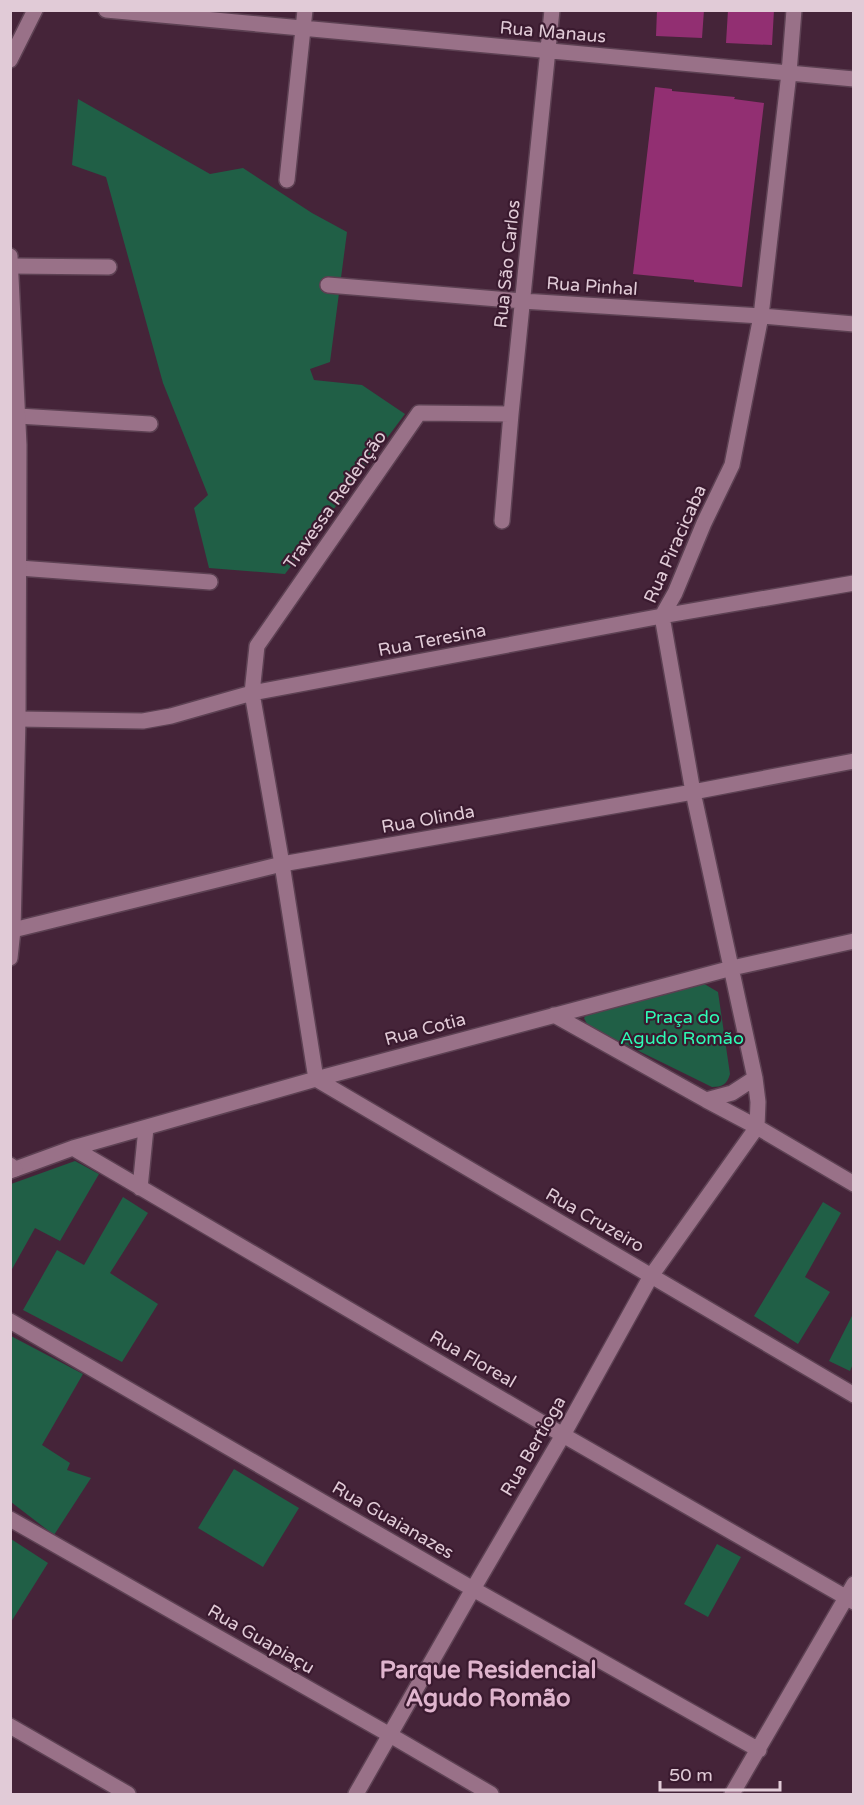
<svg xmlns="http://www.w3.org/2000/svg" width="864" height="1805" viewBox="0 0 864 1805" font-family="'Varela Round',sans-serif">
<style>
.green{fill:#205f46}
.building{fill:#922f72}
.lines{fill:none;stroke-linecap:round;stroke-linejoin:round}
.street-casing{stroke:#5d4153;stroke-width:18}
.secondary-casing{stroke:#5d4153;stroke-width:18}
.street{stroke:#997188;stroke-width:15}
.secondary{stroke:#997188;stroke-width:15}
.labels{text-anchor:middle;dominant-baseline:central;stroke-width:4.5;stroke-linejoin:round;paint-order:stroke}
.street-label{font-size:18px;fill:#e1cbd7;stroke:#3a1a2f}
.park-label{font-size:18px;fill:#2efbb4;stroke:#3a1a2f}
.district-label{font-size:24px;font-weight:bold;fill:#dfb4cd;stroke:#3a1a2f}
</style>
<rect width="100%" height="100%" fill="#452439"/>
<path class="green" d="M78 99 210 174 243 168 312 213 347 232 330 362 310 369 314 380 362 385 405 414 285 574 209 568 194 508 208 495 163 383 106 177 72 165Z
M701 982 718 992 730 1074C727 1084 723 1087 712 1087L588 1026 584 1018 589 1012Z
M75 1161 99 1174 60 1241 35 1228 11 1271V1184Z
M123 1197 148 1213 110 1273 158 1304 122 1362 23 1310 57 1250 84 1265Z
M823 1202 841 1213 805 1277 830 1292 798 1344 754 1316Z
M853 1314V1364L850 1371 829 1361Z
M11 1336 83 1374 42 1445 70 1463 67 1470 91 1478 54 1535 11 1502Z
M234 1469 299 1508 263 1567 198 1528Z
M11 1539 48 1563 11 1622Z
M717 1544 741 1557 708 1617 684 1604Z"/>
<path class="building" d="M657 10H704L702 38 656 36Z
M728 10H774L772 45 726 43Z
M655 87 672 89V91L735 97 734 99 764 103 742 287 694 282V280L633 274Z"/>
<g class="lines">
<g class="street-casing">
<path id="street" d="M106 10 854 79
M10 60 35 10
M287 180 305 10
M11 266 109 267
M328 285 522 301 761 316 854 324
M511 414 419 413 257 646 252 693 282 864 316 1079 854 1395
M18 416 150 424
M502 521 511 414 552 10
M19 568 210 582
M18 719 143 721 171 716 252 693 662 616 854 583
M13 930 282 864 693 792 854 761
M554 1015 706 1100 757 1127 854 1184
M706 1100 732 1093 755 1078
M757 1127 758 1102 755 1078 693 792 662 616 675 593 704 523 732 465 761 316 789 73 794 10
M73 1148 563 1435 854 1602
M10 1171 73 1148 316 1079 732 968 854 941
M140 1188 146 1128
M10 1321 473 1589 759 1750
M10 1519 390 1735 491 1794
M10 1726 128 1794
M356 1794 473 1589 563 1435 651 1276 757 1127
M732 1794 854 1584"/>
</g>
<g class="secondary-casing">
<path id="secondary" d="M10 256 19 445 18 719 13 930 10 958
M10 1165 15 1169"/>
</g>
<use href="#street" class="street"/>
<use href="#secondary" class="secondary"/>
</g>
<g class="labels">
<g class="street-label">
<text transform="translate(553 32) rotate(5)">Rua Manaus</text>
<text transform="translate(507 264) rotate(-84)">Rua São Carlos</text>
<text transform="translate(592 286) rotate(4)">Rua Pinhal</text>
<text transform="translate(335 500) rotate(-55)">Travessa Redenção</text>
<text transform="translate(675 544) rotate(-66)">Rua Piracicaba</text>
<text transform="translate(432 640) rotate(-11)">Rua Teresina</text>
<text transform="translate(428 819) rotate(-10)">Rua Olinda</text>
<text transform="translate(425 1029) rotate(-15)">Rua Cotia</text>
<text transform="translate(595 1220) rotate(30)">Rua Cruzeiro</text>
<text transform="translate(473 1359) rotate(30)">Rua Floreal</text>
<text transform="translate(533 1446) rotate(-60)">Rua Bertioga</text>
<text transform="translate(393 1520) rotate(30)">Rua Guaianazes</text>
<text transform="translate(261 1639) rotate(30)">Rua Guapiaçu</text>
</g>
<g class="park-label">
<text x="682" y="1017">Praça do<tspan x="682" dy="21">Agudo Romão</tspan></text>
</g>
<g class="district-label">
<text x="488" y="1670">Parque Residencial<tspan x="488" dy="28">Agudo Romão</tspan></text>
</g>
</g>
<rect width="864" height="1805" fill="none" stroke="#e1cbd7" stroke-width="24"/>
<path d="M660 1781v9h120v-9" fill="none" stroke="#e1cbd7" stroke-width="3"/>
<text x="669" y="1781" font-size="18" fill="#e1cbd7" stroke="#3a1a2f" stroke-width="4.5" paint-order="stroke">50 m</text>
</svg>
